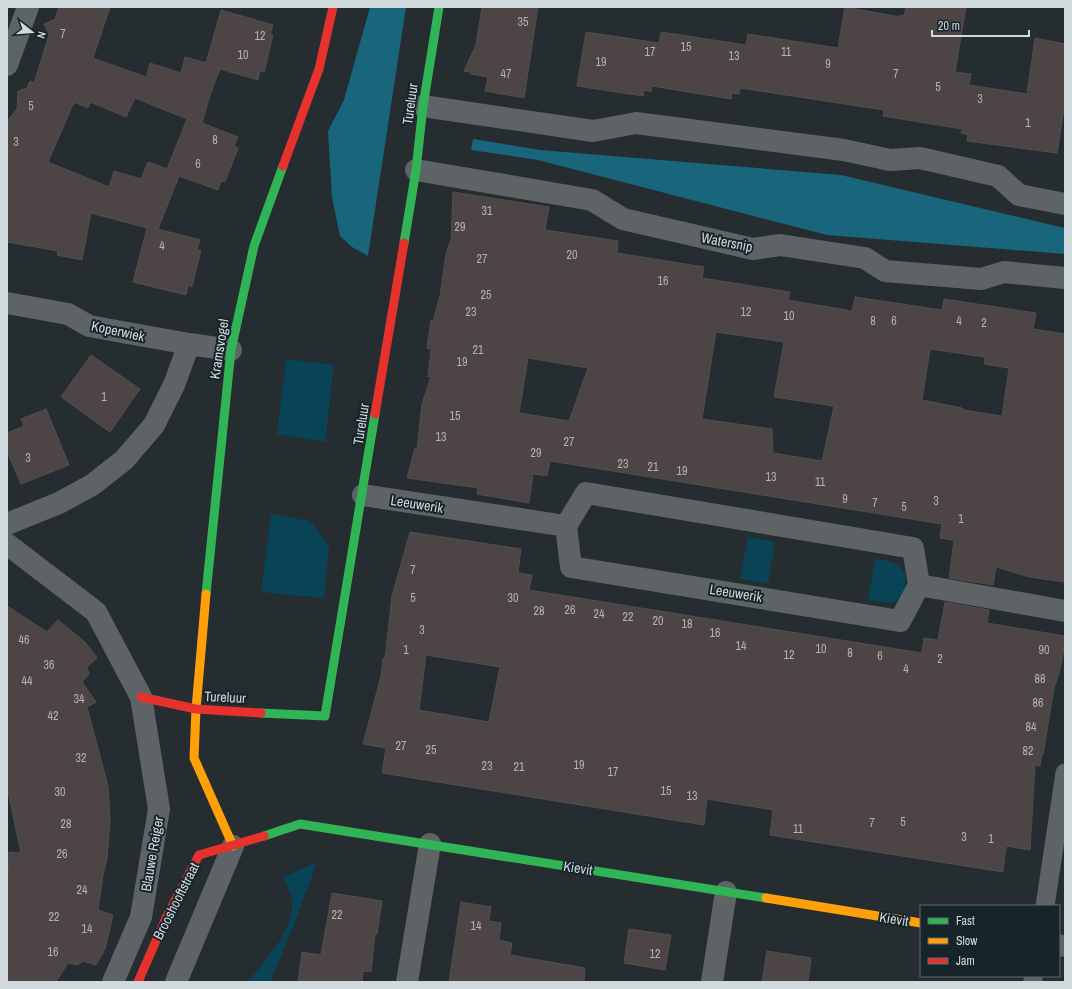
<svg xmlns="http://www.w3.org/2000/svg" width="1072" height="989" viewBox="0 0 1072 989" font-family="'Archivo Narrow',sans-serif">
<style>
.green{fill:#084456}
.water{fill:#19657c}
.building{fill:#4d4445;stroke:#4e4f50;fill-rule:evenodd}
.lines{fill:none;stroke-linecap:round;stroke-linejoin:round}
.lane{stroke:#5e6366;stroke-width:19}
.street{stroke:#5e6366;stroke-width:22}
.fast{stroke:#30b455;stroke-width:9}
.slow{stroke:#ff9f0a;stroke-width:9}
.jam{stroke:#e5322d;stroke-width:9}
.labels{text-anchor:middle;dominant-baseline:central;stroke-width:4;stroke-linejoin:round;paint-order:stroke}
.number-label{font-size:12px;fill:#afb4b6}
.street-label{font-size:14px;fill:#d0d9dc;stroke:#17252a}
</style>
<rect width="100%" height="100%" fill="#252d30"/>
<path class="green" d="M286 359 334 365 325 442 277 434Z
M271 514 310 521 329 546 324 598 261 592Z
M748 537 775 542 768 584 740 579Z
M875 559C883 560 892 561 899 566 910 574 907 599 893 602 885 604 876 601 868 600Z
M317 862 291 932 270 982H248C264 961 294 931 292 903 292 894 286 884 283 877Z"/>
<path class="water" d="M370 7H406L368 256 352 247 340 236 332 197 328 131 344 100Z
M473 139 540 150 841 175 1065 228V254L827 235 538 160 471 150Z"/>
<path class="building" d="M59 7H110L93 58 146 77 150 63 181 73 185 57 206 63 221 10 273 25 270 34 273 35 264 72 260 70 258 80 220 69 210 95 202 123 238 137 234 146 238 148 225 182 221 181 218 190 179 176 158 229 200 240 197 250H201L192 287 188 285 186 295 133 282 147 228 91 213 82 260 57 255 58 251 7 242V121L17 109 18 91 27 88 30 81 34 83 49 35 44 24 55 19ZM135 98 187 119 167 169 148 162 141 179 114 171 109 187 48 162 74 102 88 108 90 102 126 117Z
M482 7H538L524 98 485 91 488 77 471 74V72L464 71 476 45Z
M845 7 900 17V15L904 16 906 7H966L955 72 971 74 969 85 1027 94 1035 38 1065 44V102L1057 153 967 141 968 135 961 133 962 129 883 116 884 110 740 88 739 94 732 93 731 99 652 86 651 92 644 90 643 96 577 86 586 32 659 43 661 32 746 45 748 34 838 48Z
M453 192 549 207 545 230 618 241 617 253 704 267 702 278 790 292 788 300 852 311 855 297 942 310 944 299 1036 313 1033 329 1065 334V582L1029 577 996 567 993 585 949 578 954 540 940 538 942 524 787 499 550 461 547 476 533 474 529 503 477 494 478 488 407 478 415 448 417 449 422 404 431 376 428 377 431 349 427 348 431 320 433 321 440 296 446 254 450 242 451 241ZM716 332 784 342 774 397 834 406 822 461 773 453 772 429 702 419ZM930 349 985 357 984 364 1009 368 1002 416 964 410 962 408 922 400ZM528 358 588 368 569 421 519 413Z
M91 355 140 389 110 432 61 397Z
M46 409 69 465 21 484 7 451V433L24 426 21 419Z
M410 532 521 549 518 573 532 575 529 590 922 653 924 638 938 640 945 602 989 610 987 623 1065 636V644L1059 673 1054 688 1043 755 1042 754 1040 766 1035 765 1030 850 1006 846 1003 872 770 835 773 810 707 799 704 825 382 773 386 748 363 744 381 676 383 658 385 659 392 596ZM426 655 500 667 489 722 419 710Z
M7 606 47 632 58 620 85 642 97 658 87 667 89 674 82 682 96 702 87 707 108 786 110 822 107 859 103 875 98 910 113 915 105 949 96 965 83 961 78 965 68 963 56 982H7V914L9 852 21 853 7 787Z
M332 893 382 901 377 934H375L371 972 363 971 362 982H298L302 952 321 955Z
M461 902 491 907 489 921 501 923 499 940 512 943 510 955 585 968 584 982H449Z
M629 929 671 935 665 970 624 963Z
M767 951 811 958 808 982H762Z"/>
<g class="lines">
<path class="lane" d="M1045 906 1065 773
M1033 982V979"/>
<path class="street" d="M7 65 28 7
M423 106 593 131 636 123 844 150 890 160 920 158 998 176 1019 195 1065 204
M416 170 592 200 623 219 753 249 780 245 865 258 885 271 981 279 1004 272 1065 278
M7 303 68 314 89 326 189 344 231 350
M586 493 913 548 919 585 900 621 571 567 566 526Z
M363 495 566 526
M7 524 59 503 92 485 124 460 154 425 174 385 189 344
M7 544 96 612 141 697 159 809 141 917 113 982
M919 585 1065 611
M1059 945 1065 946
M176 982 233 846
M407 982 430 844
M712 982 726 892"/>
<path class="fast" d="M404 243 416 170 423 106 439 7
M206 594 231 350 254 246 283 166
M261 713 325 716 375 414
M264 836 300 824 766 898"/>
<path class="slow" d="M206 594 196 709 194 758 233 846
M766 898 921 923"/>
<path class="jam" d="M283 166 319 69 333 7
M375 414 404 243
M141 697 196 709 261 713
M138 982 166 918 199 855 264 836"/>
</g>
<g class="labels">
<g class="number-label">
<text x="523" y="22">35</text>
<text x="63" y="34">7</text>
<text x="260" y="36">12</text>
<text x="686" y="47">15</text>
<text x="650" y="52">17</text>
<text x="786" y="52">11</text>
<text x="243" y="55">10</text>
<text x="734" y="56">13</text>
<text x="601" y="62">19</text>
<text x="828" y="64">9</text>
<text x="506" y="74">47</text>
<text x="896" y="74">7</text>
<text x="938" y="87">5</text>
<text x="980" y="99">3</text>
<text x="31" y="106">5</text>
<text x="1028" y="123">1</text>
<text x="215" y="140">8</text>
<text x="16" y="142">3</text>
<text x="198" y="164">6</text>
<text x="487" y="211">31</text>
<text x="460" y="227">29</text>
<text x="162" y="246">4</text>
<text x="572" y="255">20</text>
<text x="482" y="259">27</text>
<text x="663" y="281">16</text>
<text x="486" y="295">25</text>
<text x="471" y="312">23</text>
<text x="746" y="312">12</text>
<text x="789" y="316">10</text>
<text x="873" y="321">8</text>
<text x="894" y="321">6</text>
<text x="959" y="321">4</text>
<text x="984" y="323">2</text>
<text x="478" y="350">21</text>
<text x="462" y="362">19</text>
<text x="104" y="397">1</text>
<text x="455" y="416">15</text>
<text x="441" y="437">13</text>
<text x="569" y="442">27</text>
<text x="536" y="453">29</text>
<text x="28" y="458">3</text>
<text x="623" y="464">23</text>
<text x="653" y="467">21</text>
<text x="682" y="471">19</text>
<text x="771" y="477">13</text>
<text x="820" y="482">11</text>
<text x="845" y="499">9</text>
<text x="936" y="501">3</text>
<text x="875" y="503">7</text>
<text x="904" y="507">5</text>
<text x="961" y="519">1</text>
<text x="413" y="570">7</text>
<text x="413" y="598">5</text>
<text x="513" y="598">30</text>
<text x="570" y="610">26</text>
<text x="539" y="611">28</text>
<text x="599" y="614">24</text>
<text x="628" y="617">22</text>
<text x="658" y="621">20</text>
<text x="687" y="624">18</text>
<text x="422" y="630">3</text>
<text x="715" y="633">16</text>
<text x="24" y="640">46</text>
<text x="741" y="646">14</text>
<text x="821" y="649">10</text>
<text x="406" y="650">1</text>
<text x="1044" y="650">90</text>
<text x="850" y="653">8</text>
<text x="789" y="655">12</text>
<text x="880" y="656">6</text>
<text x="940" y="659">2</text>
<text x="49" y="665">36</text>
<text x="906" y="669">4</text>
<text x="1040" y="679">88</text>
<text x="27" y="681">44</text>
<text x="79" y="699">34</text>
<text x="1038" y="703">86</text>
<text x="53" y="716">42</text>
<text x="1031" y="727">84</text>
<text x="401" y="746">27</text>
<text x="431" y="750">25</text>
<text x="1028" y="751">82</text>
<text x="81" y="758">32</text>
<text x="579" y="765">19</text>
<text x="487" y="766">23</text>
<text x="519" y="767">21</text>
<text x="613" y="772">17</text>
<text x="666" y="791">15</text>
<text x="60" y="792">30</text>
<text x="692" y="796">13</text>
<text x="903" y="822">5</text>
<text x="872" y="823">7</text>
<text x="66" y="824">28</text>
<text x="798" y="829">11</text>
<text x="964" y="837">3</text>
<text x="991" y="839">1</text>
<text x="62" y="854">26</text>
<text x="82" y="890">24</text>
<text x="337" y="915">22</text>
<text x="54" y="917">22</text>
<text x="476" y="926">14</text>
<text x="87" y="929">14</text>
<text x="53" y="952">16</text>
<text x="655" y="954">12</text>
</g>
<g class="street-label">
<text transform="translate(410 104) rotate(-82)">Tureluur</text>
<text transform="translate(727 242) rotate(11)">Watersnip</text>
<text transform="translate(118 331) rotate(12)">Koperwiek</text>
<text transform="translate(219 349) rotate(-81)">Kramsvogel</text>
<text transform="translate(361 424) rotate(-81)">Tureluur</text>
<text transform="translate(417 504) rotate(9)">Leeuwerik</text>
<text transform="translate(736 593) rotate(9)">Leeuwerik</text>
<text transform="translate(225 697) rotate(3)">Tureluur</text>
<text transform="translate(152 854) rotate(-80)">Blauwe Reiger</text>
<text transform="translate(578 868) rotate(9)">Kievit</text>
<text transform="translate(176 901) rotate(-63)">Brooshooftstraat</text>
<text transform="translate(894 919) rotate(9)">Kievit</text>
</g>
</g>
<rect width="1072" height="989" fill="none" stroke="#d0d9dc" stroke-width="16"/>
<rect x="920" y="905" width="140" height="72" fill="#17252a" stroke="#616d71"/>
<rect x="928" y="918" width="20" height="6" fill="#30b455" stroke="#616d71"/>
<text x="956" y="925" font-size="12" fill="#d0d9dc">Fast</text>
<rect x="928" y="938" width="20" height="6" fill="#ff9f0a" stroke="#616d71"/>
<text x="956" y="945" font-size="12" fill="#d0d9dc">Slow</text>
<rect x="928" y="958" width="20" height="6" fill="#e5322d" stroke="#616d71"/>
<text x="956" y="965" font-size="12" fill="#d0d9dc">Jam</text>
<g transform="translate(32 32) rotate(107)" stroke="#17252a" stroke-width="3" paint-order="stroke">
<path d="M0-3L7 15L0 10L-7 15Z" fill="#d0d9dc"/>
<text y="-6" font-size="11" font-weight="bold" text-anchor="middle" fill="#d0d9dc">N</text>
</g>
<path d="M932 30v6h97v-6" fill="none" stroke="#d0d9dc" stroke-width="2"/>
<text x="938" y="30" font-size="12" fill="#d0d9dc" stroke="#17252a" stroke-width="3" paint-order="stroke">20 m</text>
</svg>
